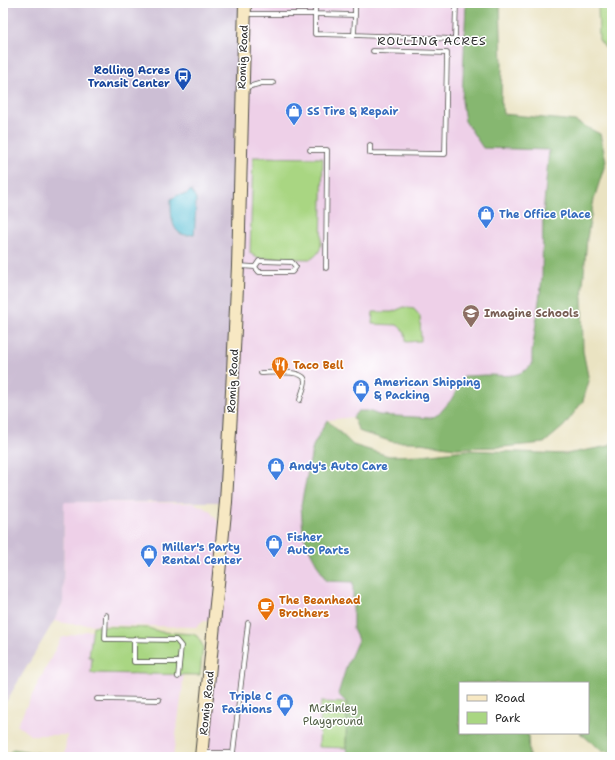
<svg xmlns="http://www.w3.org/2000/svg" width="615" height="760" viewBox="0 0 615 760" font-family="'Shantell Sans',sans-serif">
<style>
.built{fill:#eed0e8}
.industrial{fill:#ccbed4}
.green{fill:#a9d682;stroke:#6a8056}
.forest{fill:#86b770;stroke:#58714e}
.water{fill:#57bdd4;stroke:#417480}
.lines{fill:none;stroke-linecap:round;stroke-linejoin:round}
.lane-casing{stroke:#484742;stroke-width:5.5}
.secondary-casing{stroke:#484742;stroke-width:14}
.lane{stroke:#fff;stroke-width:4}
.secondary{stroke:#f7e8c3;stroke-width:12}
.labels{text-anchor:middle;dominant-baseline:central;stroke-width:3;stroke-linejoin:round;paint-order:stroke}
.street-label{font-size:11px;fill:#2b2b2b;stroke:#fff}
.transit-label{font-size:11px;font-weight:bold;fill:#164399;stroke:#fff;text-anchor:end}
.shop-label{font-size:11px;font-weight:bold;fill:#366cbe;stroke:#fff;text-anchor:start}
.education-label{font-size:11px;font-weight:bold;fill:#785e54;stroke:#fff;text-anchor:start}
.food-label{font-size:11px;font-weight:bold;fill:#c56008;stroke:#fff;text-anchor:start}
.park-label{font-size:11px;fill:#515e45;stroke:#fff}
.neighbourhood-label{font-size:12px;letter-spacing:1px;fill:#2b2b2b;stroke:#fff}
</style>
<rect width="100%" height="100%" fill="#fff"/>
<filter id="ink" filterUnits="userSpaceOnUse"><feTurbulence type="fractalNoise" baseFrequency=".025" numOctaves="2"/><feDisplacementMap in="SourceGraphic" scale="8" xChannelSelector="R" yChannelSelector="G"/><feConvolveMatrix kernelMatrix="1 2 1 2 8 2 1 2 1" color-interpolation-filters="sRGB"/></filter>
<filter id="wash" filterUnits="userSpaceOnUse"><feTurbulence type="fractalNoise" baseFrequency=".012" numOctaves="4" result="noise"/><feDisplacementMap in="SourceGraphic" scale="16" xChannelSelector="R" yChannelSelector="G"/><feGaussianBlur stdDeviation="0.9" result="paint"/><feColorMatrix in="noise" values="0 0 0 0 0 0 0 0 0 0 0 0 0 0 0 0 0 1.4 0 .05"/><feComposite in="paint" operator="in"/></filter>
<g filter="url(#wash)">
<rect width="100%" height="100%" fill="#eae3c2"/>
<path class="built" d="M245 3H466L462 101 483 148 549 150 543 214 542 279 532 351V365L524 373 511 376 487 375 465 376 451 400 439 414 431 418 379 415 368 411H358L353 417 327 420 313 446 361 580 358 640 347 665 346 748 349 757H201L214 621H204L196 627 70 624 54 621 63 602 64 502 194 503 209 510 223 528Z
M152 630 187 635 182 692 173 757H64L67 735H30L17 725 61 638 86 631Z"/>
<path class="industrial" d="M3 3H245L226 502H64L63 602 54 621 3 707Z"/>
<path class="green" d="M598 3H612V48H606L599 40Z
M253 157 323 158 321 245C320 252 317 255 311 259L257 258 250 253Z
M404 307 414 309 420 316 421 341 406 342C406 334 404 330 397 325L372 324 373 312H392Z
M93 626 148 628 161 632 193 634 197 636 203 646 200 675 91 673 92 657H89Z
M321 702 347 703 346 748 319 747Z"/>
<path class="forest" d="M466 3H500L502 65 501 99 503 114 575 121 600 134 606 161 594 199 587 238 582 297 583 351 589 381 583 401 564 426 544 443 503 447 455 448 413 442H393L361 432 358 429 353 417 358 411H368L379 415 431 418 439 414 451 400 465 376C473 376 480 375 487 375 506 375 517 379 532 365V352L542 279 543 214 549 150 483 148 465 121 462 101Z
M327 420 353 445 389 456 422 455 466 450 566 454 609 446 612 442V716L610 720V734H612V752L602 751 580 733H588V683H460V733H528L529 757H349L346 748 347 703 338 694 347 665 358 640 353 629V582L326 581 311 553 303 534 301 505 313 446Z
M13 749 65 757H5Z"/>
<path class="water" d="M191 190C192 193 195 196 196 199 196 201 195 231 194 234 172 240 171 218 171 202V199L178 195 187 194Z"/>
</g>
<g filter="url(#ink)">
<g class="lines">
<g class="lane-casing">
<path id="lane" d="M315 3V14L355 15V3
M247 14H315V34L354 35 355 15
M354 35 455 39 456 3
M244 88 262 83H273
M370 145V153L445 154 447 53 373 51
M310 150H327L326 268
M239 266 255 267 259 272H292L296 267 292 262 259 261 255 267
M261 373C270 373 305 369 305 381 305 387 301 394 300 400
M106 615 105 639 176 640 181 646 178 677
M134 639V662H179
M97 699 159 700
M203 753H233L248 623"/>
</g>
<g class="secondary-casing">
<path id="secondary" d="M201 757 226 502 231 412 238 266 245 3"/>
</g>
<use href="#lane" class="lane"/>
<use href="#secondary" class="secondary"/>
</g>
</g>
<defs>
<g id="bus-pin" transform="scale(0.9)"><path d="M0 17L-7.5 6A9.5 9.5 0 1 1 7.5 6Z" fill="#1a4fb4" stroke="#fff"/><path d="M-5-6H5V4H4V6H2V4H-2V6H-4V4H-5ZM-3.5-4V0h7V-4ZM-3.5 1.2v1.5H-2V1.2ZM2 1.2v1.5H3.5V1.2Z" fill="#fff"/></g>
<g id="shop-pin" transform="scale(0.9)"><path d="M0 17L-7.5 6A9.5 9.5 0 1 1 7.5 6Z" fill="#3f7fe0" stroke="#fff"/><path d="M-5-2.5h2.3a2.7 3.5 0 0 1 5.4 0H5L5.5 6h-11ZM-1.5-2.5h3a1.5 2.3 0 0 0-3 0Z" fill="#fff"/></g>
<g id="school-pin" transform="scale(0.9)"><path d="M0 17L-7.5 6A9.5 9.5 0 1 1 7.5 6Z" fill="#8d6e63" stroke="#fff"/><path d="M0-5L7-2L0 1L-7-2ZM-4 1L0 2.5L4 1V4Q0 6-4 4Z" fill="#fff"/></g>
<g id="restaurant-pin" transform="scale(0.9)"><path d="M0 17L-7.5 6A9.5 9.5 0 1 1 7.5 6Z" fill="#e8710a" stroke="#fff"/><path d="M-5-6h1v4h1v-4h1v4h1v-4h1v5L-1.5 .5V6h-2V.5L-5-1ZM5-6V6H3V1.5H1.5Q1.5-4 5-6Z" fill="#fff"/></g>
<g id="cafe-pin" transform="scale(0.9)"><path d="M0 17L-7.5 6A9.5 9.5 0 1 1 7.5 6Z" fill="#e8710a" stroke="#fff"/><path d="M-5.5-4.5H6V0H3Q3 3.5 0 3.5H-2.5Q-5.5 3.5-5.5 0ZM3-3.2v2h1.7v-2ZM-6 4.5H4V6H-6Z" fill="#fff"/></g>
</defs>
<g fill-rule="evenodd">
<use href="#bus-pin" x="183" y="76"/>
<use href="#shop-pin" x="294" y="111"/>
<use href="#shop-pin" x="486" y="214"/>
<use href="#school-pin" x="471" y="313"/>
<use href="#restaurant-pin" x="280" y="365"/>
<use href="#shop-pin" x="361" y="388"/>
<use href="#shop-pin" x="276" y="466"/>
<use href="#shop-pin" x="274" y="543"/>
<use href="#shop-pin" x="149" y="553"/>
<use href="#cafe-pin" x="266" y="606"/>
<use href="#shop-pin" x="285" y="702"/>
</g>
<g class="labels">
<g class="street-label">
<text transform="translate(243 57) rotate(-88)">Romig Road</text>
<text transform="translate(233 381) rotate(-87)">Romig Road</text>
<text transform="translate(207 703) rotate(-84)">Romig Road</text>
</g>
<g class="transit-label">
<text x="170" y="70">Rolling Acres<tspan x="170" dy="13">Transit Center</tspan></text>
</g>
<g class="shop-label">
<text x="307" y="111">SS Tire &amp; Repair</text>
<text x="499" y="214">The Office Place</text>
<text x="374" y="382">American Shipping<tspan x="374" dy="13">&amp; Packing</tspan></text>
<text x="289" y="466">Andy's Auto Care</text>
<text x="287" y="537">Fisher<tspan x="287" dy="13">Auto Parts</tspan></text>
<text x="162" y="547">Miller's Party<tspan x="162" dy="13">Rental Center</tspan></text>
<text x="272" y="696" text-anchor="end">Triple C<tspan x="272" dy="13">Fashions</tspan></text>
</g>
<g class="education-label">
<text x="484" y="313">Imagine Schools</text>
</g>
<g class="food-label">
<text x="293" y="365">Taco Bell</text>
<text x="279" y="600">The Beanhead<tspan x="279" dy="13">Brothers</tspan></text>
</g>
<g class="park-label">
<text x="333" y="708">McKinley<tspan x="333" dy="13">Playground</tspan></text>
</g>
<g class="neighbourhood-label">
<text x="432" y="41">ROLLING ACRES</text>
</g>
</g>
<rect width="615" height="760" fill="none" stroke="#fff" stroke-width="16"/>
<rect x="459" y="682" width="130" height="52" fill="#ffffff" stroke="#aaaaaa"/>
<rect x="467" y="695" width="20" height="6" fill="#f7e8c3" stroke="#aaaaaa"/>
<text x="495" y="702" font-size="12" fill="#2b2b2b">Road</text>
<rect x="467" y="712" width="20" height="12" fill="#a9d682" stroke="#aaaaaa"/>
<text x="495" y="722" font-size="12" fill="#2b2b2b">Park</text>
</svg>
